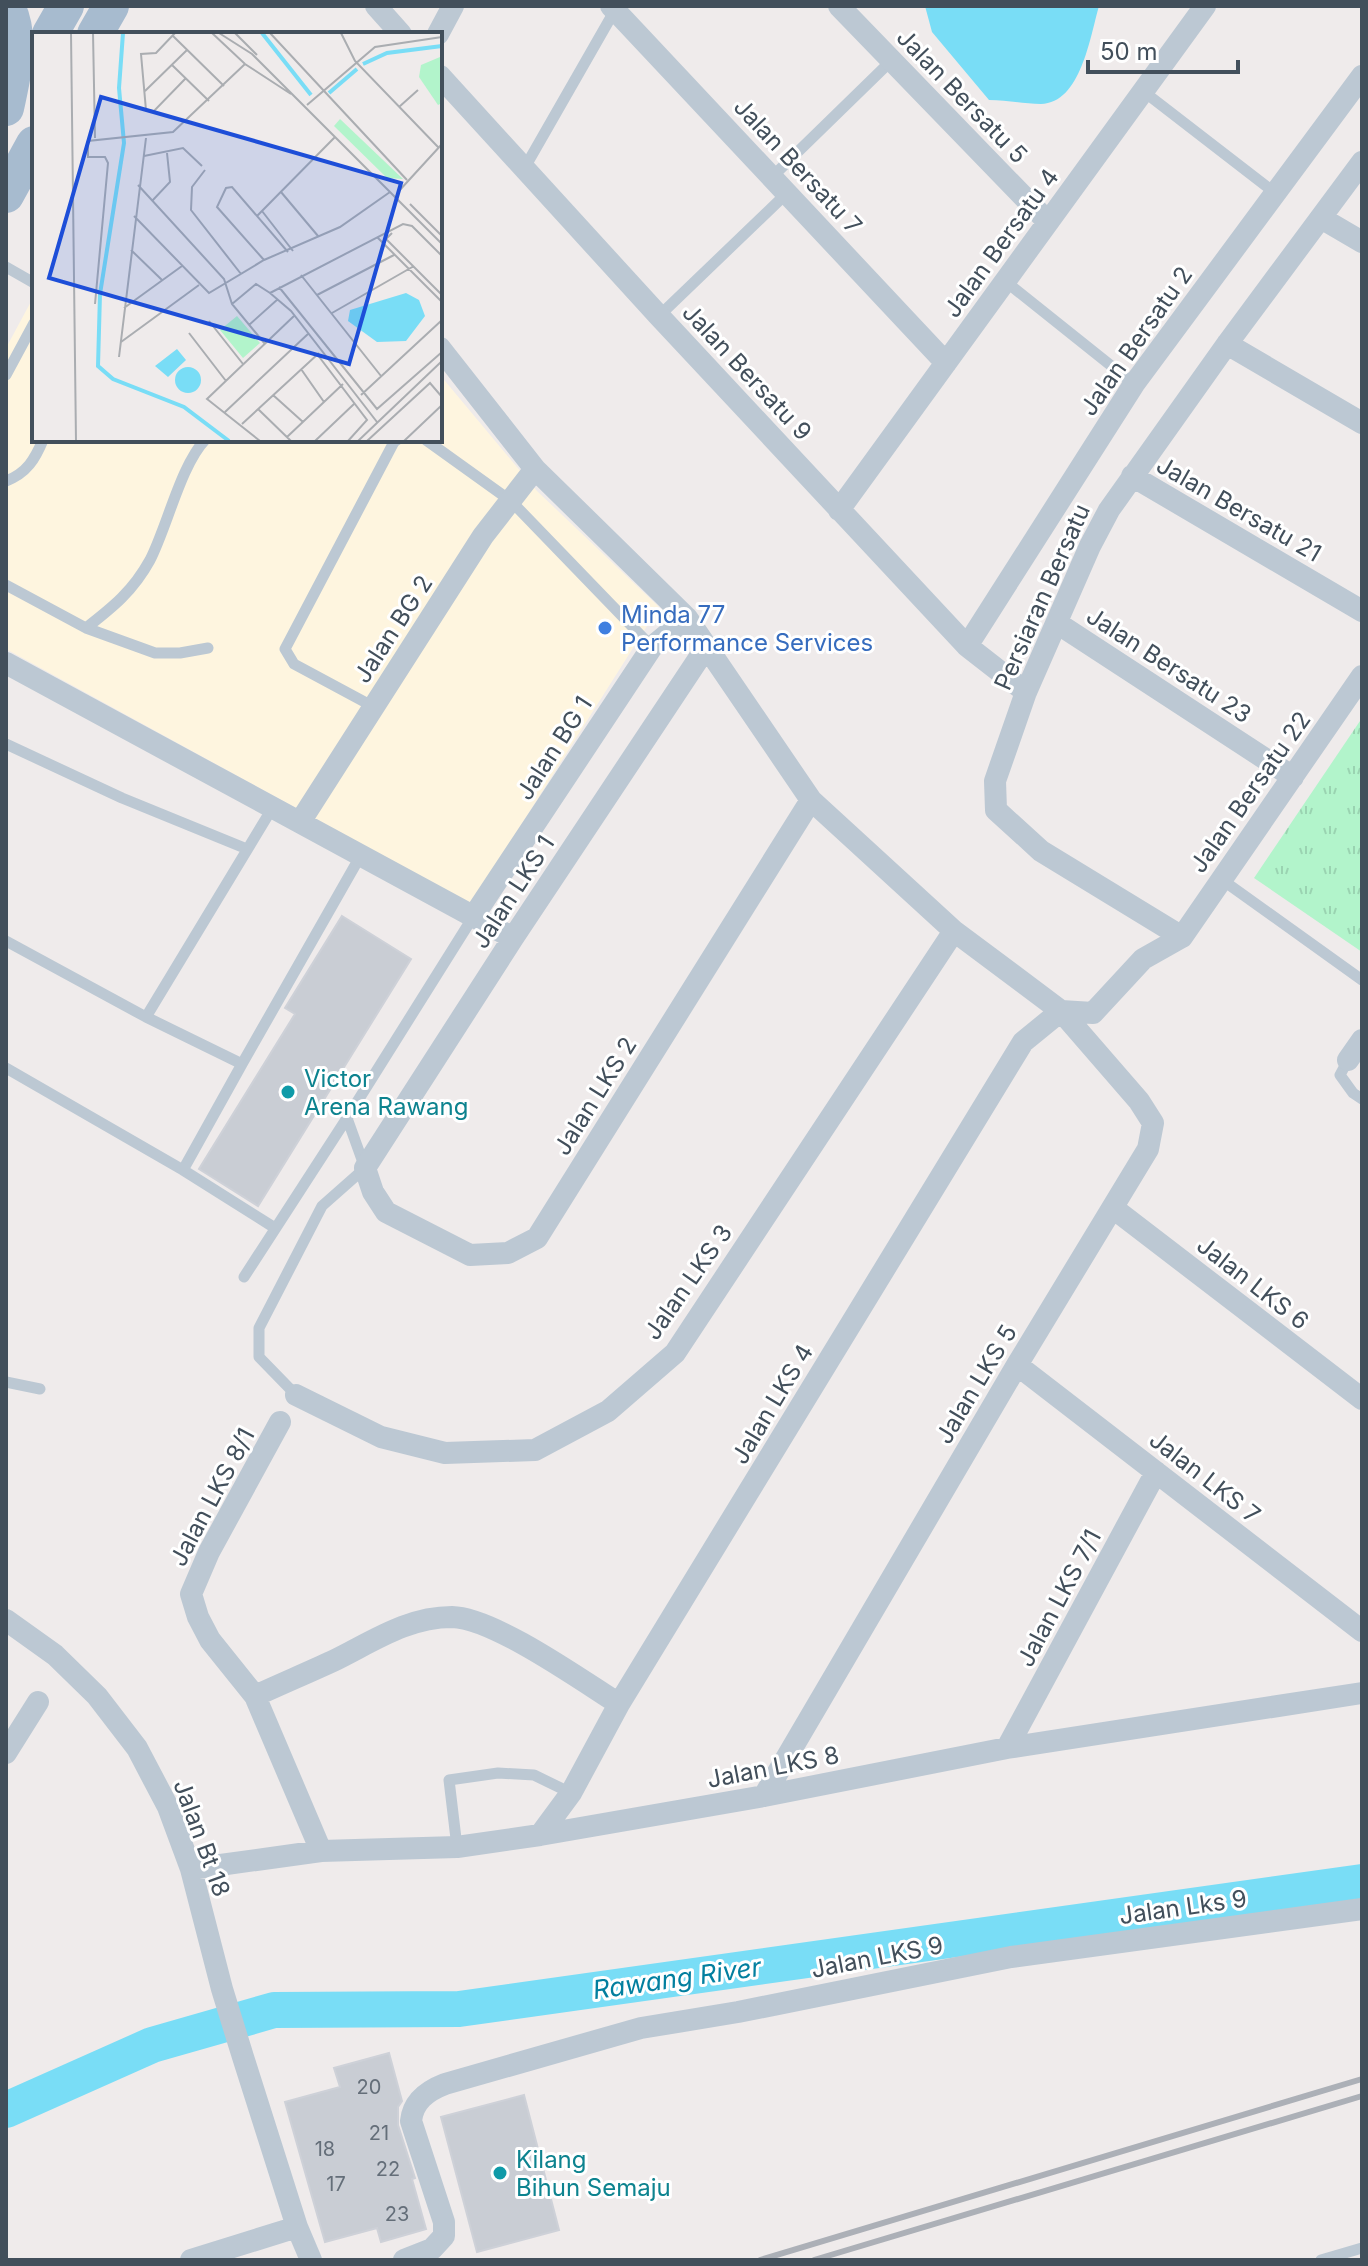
<svg xmlns="http://www.w3.org/2000/svg" width="1368" height="2266" viewBox="0 0 1368 2266" font-family="Inter,sans-serif">
<style>
.commercial{fill:#fef5df}
.grass{fill:url(#grass-tufts)}
.water{fill:#79ddf6}
.lines{fill:none;stroke-linecap:round;stroke-linejoin:round}
.river{stroke:#79ddf6;stroke-width:36}
.building{fill:#c9cdd4;stroke:#ced1d8;stroke-width:2}
.lane{stroke:#bcc8d3;stroke-width:11}
.street{stroke:#bcc8d3;stroke-width:22}
.primary{stroke:#a7bbcf;stroke-width:36}
.rail{stroke:#acb0b7;stroke-width:6}
.shop-dot{fill:#3f7fe0;stroke:#fff;stroke-width:3}
.culture-dot{fill:#0f9aa8;stroke:#fff;stroke-width:3}
.labels{text-anchor:middle;dominant-baseline:central;stroke-width:6;stroke-linejoin:round;paint-order:stroke}
.number-label{font-size:20px;fill:#646e79}
.street-label{font-size:24px;fill:#424f5b;stroke:#fff}
.shop-label{font-size:24px;fill:#366cbe;stroke:#fff;text-anchor:start}
.culture-label{font-size:24px;fill:#0d838f;stroke:#fff;text-anchor:start}
.water-label{font-size:26px;font-style:italic;fill:#027f9f;stroke:#fff}
.inset-river{fill:none;stroke:#79ddf6;stroke-width:4}
.inset-road{fill:none;stroke:#aaadb1;stroke-width:2}
.view{fill:#1d4ed8;fill-opacity:0.15;stroke:#1d4ed8;stroke-width:4}
.inset-edge{fill:none;stroke:#424f5b;stroke-width:4}
</style>
<defs>
<pattern id="grass-tufts" width="24" height="20" patternUnits="userSpaceOnUse" patternTransform="scale(2)"><rect width="24" height="20" fill="#b2f4cb"/><path d="M3 7l-1-3M5 7V3M7 7l1-3M15 17l-1-3M17 17v-4M19 17l1-3" fill="none" stroke="#9ad3b1"/></pattern>
</defs>
<rect width="100%" height="100%" fill="#efebeb"/>
<path class="commercial" d="M34 296V440H440V375L537 491 659 607 471 904 6 649V348Z"/>
<path class="grass" d="M1362 718V952L1254 878Z"/>
<path class="water" d="M925 6H1099C1090 37 1081 103 1041 104 1024 104 1007 100 989 100L932 32Z"/>
<g class="lines">
<path class="river" d="M6 2110 152 2045 274 2010 459 2009 1362 1882"/>
</g>
<path class="building" d="M342 916 411 959 258 1206 199 1169 295 1014 285 1008Z
M389 2053 402 2101 398 2107V2125L415 2178 412 2179 426 2229 381 2242 377 2228 325 2242 285 2102 340 2087 334 2068Z
M524 2095 559 2230 477 2252 441 2117Z"/>
<g class="lines">
<path class="lane" d="M1143 91 1275 193
M524 169 615 10
M772 177 892 60
M6 267 34 283
M1005 281 1134 384
M659 316 787 193
M6 375 34 323
M426 440 511 501 652 647
M6 481C27 473 35 459 43 440
M6 585 86 628C113 607 133 591 150 560 167 527 181 465 205 440
M86 628 155 653H180L208 648
M374 707 294 664 285 649 394 442 397 440
M6 744 122 798 247 849
M1221 879 1362 980
M6 941 146 1017 242 1064 183 1170 6 1068
M146 1017 273 807
M1348 1060 1340 1075 1353 1093 1362 1099
M242 1064 361 855
M183 1170 275 1228
M244 1277 347 1118
M6 1382 40 1389
M296 1395 259 1357V1328L322 1206 365 1168 347 1118 473 917
M457 1847 449 1780 498 1773 534 1775 571 1793
M1321 2260 1362 2248"/>
<path class="street" d="M376 6 401 34
M611 6 946 363
M839 6 1048 222
M438 34 453 6
M440 76 659 316 967 646 1026 692
M1321 218 1362 242
M1227 344 1362 423
M440 348 535 469 687 618 811 800 954 931 1061 1011 1139 1101 1153 1123 1148 1149 1017 1365 764 1796
M1132 476 1362 611
M839 510 1205 6
M1057 623 1293 777
M707 646 513 938 365 1168 373 1192 386 1212 470 1255 508 1253 537 1238 811 800
M967 646 1134 384 1362 76
M6 663 513 938
M300 822 483 536 535 469
M473 917 652 647 687 618
M1182 937 1041 851 996 810 995 781 1026 692 1090 546 1109 510 1227 344 1362 162
M1061 1011 1093 1013 1143 959 1182 937 1362 676
M1348 1060 1362 1040
M1113 1208 1362 1399
M1017 1365 1362 1631
M296 1395 381 1437 445 1453 535 1450 608 1411 675 1353 954 931
M280 1422 209 1552 191 1594 198 1617 210 1640 255 1696 321 1851
M6 1620 55 1655 97 1696 137 1748 168 1807 191 1869 222 1989 243 2057 297 2227 311 2260
M255 1696C281 1684 307 1673 333 1661 372 1642 407 1617 452 1617 494 1618 581 1680 619 1704
M1007 1748 1156 1472
M6 1753 38 1702
M540 1835 571 1793 619 1704 1023 1042 1061 1011
M191 1869 321 1851 457 1847 540 1835 764 1796 1007 1748 1362 1693
M191 2260 297 2227
M404 2260 432 2249 444 2236V2222L411 2121C413 2101 427 2091 445 2084L641 2028 738 2012 1011 1957 1362 1909"/>
<path class="primary" d="M50 34 66 6
M95 34 111 6
M6 108C13 75 23 39 7 6
M6 195 34 144"/>
<path class="rail" d="M760 2260 1362 2079
M814 2260 1362 2096"/>
</g>
<circle class="shop-dot" cx="605" cy="628" r="8"/>
<g class="culture-dot">
<circle cx="288" cy="1092" r="8"/>
<circle cx="500" cy="2173" r="8"/>
</g>
<g class="labels">
<g class="number-label">
<text x="369" y="2087">20</text>
<text x="379" y="2133">21</text>
<text x="325" y="2149">18</text>
<text x="388" y="2169">22</text>
<text x="336" y="2184">17</text>
<text x="397" y="2214">23</text>
</g>
<g class="street-label">
<text transform="translate(962 96) rotate(46)">Jalan Bersatu 5</text>
<text transform="translate(798 166) rotate(47)">Jalan Bersatu 7</text>
<text transform="translate(1001 243) rotate(-54)">Jalan Bersatu 4</text>
<text transform="translate(1136 341) rotate(-55)">Jalan Bersatu 2</text>
<text transform="translate(747 372) rotate(47)">Jalan Bersatu 9</text>
<text transform="translate(1239 509) rotate(30)">Jalan Bersatu 21</text>
<text transform="translate(1042 597) rotate(-66)">Persiaran Bersatu</text>
<text transform="translate(393 629) rotate(-57)">Jalan BG 2</text>
<text transform="translate(1169 665) rotate(33)">Jalan Bersatu 23</text>
<text transform="translate(554 748) rotate(-57)">Jalan BG 1</text>
<text transform="translate(1250 792) rotate(-55)">Jalan Bersatu 22</text>
<text transform="translate(513 892) rotate(-57)">Jalan LKS 1</text>
<text transform="translate(595 1096) rotate(-58)">Jalan LKS 2</text>
<text transform="translate(688 1282) rotate(-55)">Jalan LKS 3</text>
<text transform="translate(1253 1283) rotate(38)">Jalan LKS 6</text>
<text transform="translate(976 1384) rotate(-59)">Jalan LKS 5</text>
<text transform="translate(772 1404) rotate(-59)">Jalan LKS 4</text>
<text transform="translate(1205 1477) rotate(38)">Jalan LKS 7</text>
<text transform="translate(212 1497) rotate(-62)">Jalan LKS 8/1</text>
<text transform="translate(1059 1598) rotate(-62)">Jalan LKS 7/1</text>
<text transform="translate(773 1767) rotate(-11)">Jalan LKS 8</text>
<text transform="translate(202 1838) rotate(70)">Jalan Bt 18</text>
<text transform="translate(1183 1907) rotate(-8)">Jalan Lks 9</text>
<text transform="translate(877 1957) rotate(-11)">Jalan LKS 9</text>
</g>
<g class="shop-label">
<text x="621" y="614">Minda 77<tspan x="621" dy="28">Performance Services</tspan></text>
</g>
<g class="culture-label">
<text x="304" y="1078">Victor<tspan x="304" dy="28">Arena Rawang</tspan></text>
<text x="516" y="2159">Kilang<tspan x="516" dy="28">Bihun Semaju</tspan></text>
</g>
<g class="water-label">
<text transform="translate(677 1978) rotate(-8)">Rawang River</text>
</g>
</g>
<g transform="translate(32 32)">
<rect width="410" height="410" fill="#efebeb"/>
<path d="M308 87 371 147 355 146 302 94ZM205 284 228 311 211 326 188 298Z" fill="#b2f4cb"/>
<path d="M408 25 410 71 406 73 387 45 389 33Z" fill="#b2f4cb"/>
<path d="M374 261 387 268 393 284 374 309 345 310 316 289 318 278ZM145 317 154 328 136 345 123 334ZM143 348a13 13 0 1 1 26 0a13 13 0 1 1-26 0Z" fill="#79ddf6"/>
<path class="inset-river" d="M91 1 87 56 92 111 68 262 66 334 81 347 152 375 197 409M230 1 279 63M331 32 355 21 410 14M297 61 325 37"/>
<path class="inset-road" d="M39 1 44 409M61 1 63 106M143 1 124 21 109 22 114 78 122 79 154 46M180 1 213 32 259 62M187 1 220 22 410 212M203 1 225 23M238 1 375 148M309 1 323 29 406 115M141 4 192 54M140 33 177 69M113 59 155 18M275 73 343 15 410 5M367 75 386 58M112 124 151 116 170 134M173 138 160 155 159 178 209 242M106 153 192 247 200 272 233 312M249 160 286 204M366 160 410 112M120 169 138 150 135 121M378 172 410 204M230 179 261 219M102 184 177 261 232 228 308 195 358 160M225 184 303 105M360 201 354 207 410 263M345 205 410 270M99 218 130 248M232 228 185 175 194 156 200 155 256 220M269 243 349 344M247 255 345 377 410 320M238 261 371 192 380 194 410 224M285 263 362 223M63 272 76 131 73 125H56V109L141 100 213 32M200 272 224 252 238 261 259 279 345 390M92 276 150 234M300 281 382 234M177 289 211 332M217 293 246 267M157 301 194 349M89 310 167 253M285 322 335 388 316 409M87 325 114 106M269 337 292 370M241 363 271 390M329 363 410 288M226 377 259 409M193 380 277 301M210 392 287 321M255 405 311 352M228 409 175 367 263 283M283 409 322 372M326 409 410 329M335 409 398 351 410 365M372 409 410 373"/>
<path class="view" d="M69 65 369 151 317 332 17 246Z"/>
<rect width="410" height="410" class="inset-edge"/>
</g>
<rect width="1368" height="2266" fill="none" stroke="#424f5b" stroke-width="16"/>
<path d="M1088 60v12h150v-12" fill="none" stroke="#424f5b" stroke-width="4"/>
<text x="1100" y="60" font-size="24" fill="#424f5b" stroke="#ffffff" stroke-width="6" paint-order="stroke">50 m</text>
</svg>
